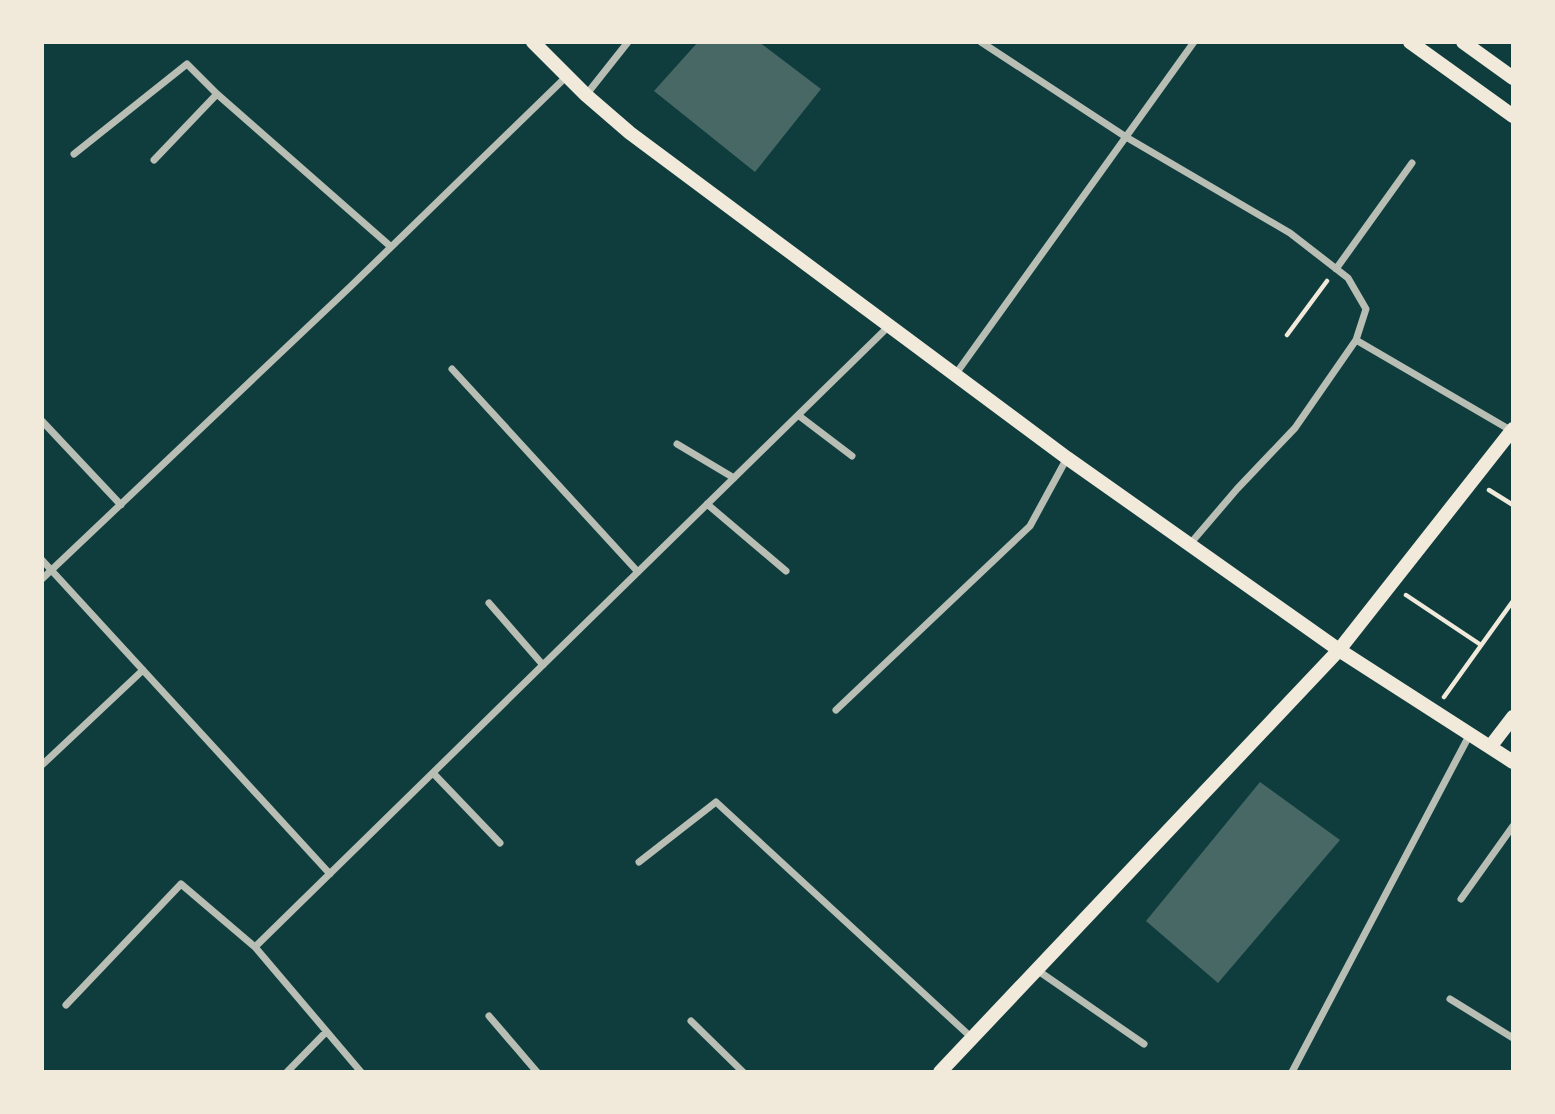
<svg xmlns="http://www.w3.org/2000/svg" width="1555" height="1114" viewBox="0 0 1555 1114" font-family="Barlow,sans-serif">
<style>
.building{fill:#486865}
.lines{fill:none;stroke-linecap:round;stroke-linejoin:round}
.path{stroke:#f1e9da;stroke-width:4.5}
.minor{stroke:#b8beb3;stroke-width:7}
.secondary{stroke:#f1e9da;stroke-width:14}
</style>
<rect width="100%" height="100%" fill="#0f3d3e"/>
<path class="building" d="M698 42H759L821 89 755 172 654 91Z
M1260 782 1340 840 1218 983 1146 921Z"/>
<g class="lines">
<path class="path" d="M1287 335 1327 281
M1489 490 1513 505
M1406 595 1481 645
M1444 697 1513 601"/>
<path class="minor" d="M981 42 1126 137 1290 233 1348 278 1366 309 1356 340 1295 428 1237 489 1190 544
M586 95 628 42
M74 154 187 64 217 94 390 246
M154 160 217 94
M1336 269 1412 163
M1356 340 1512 431
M452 369 638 572
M955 375 1194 42
M798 415 852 456
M42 421 121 505
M677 444 734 478
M707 504 786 571
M42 560 330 874
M42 579 351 286 567 76
M489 603 543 665
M836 710 1030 526 1067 458
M42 765 143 670
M433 773 500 843
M639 862 716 802 972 1038
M1461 899 1513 826
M255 947 889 326
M1037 970 1144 1044
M1450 999 1513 1038
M66 1005 181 884 255 947 361 1072
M489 1016 537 1072
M691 1021 743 1072
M287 1072 326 1032
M1292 1072 1470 734"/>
<path class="secondary" d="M533 42 586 95 630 133 1067 458 1339 650 1513 762
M1410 42 1513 116
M1463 42 1513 78
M1490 747 1513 717
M940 1072 1339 650 1513 429"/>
</g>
<rect width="1555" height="1114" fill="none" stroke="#f1e9da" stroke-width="88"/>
</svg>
